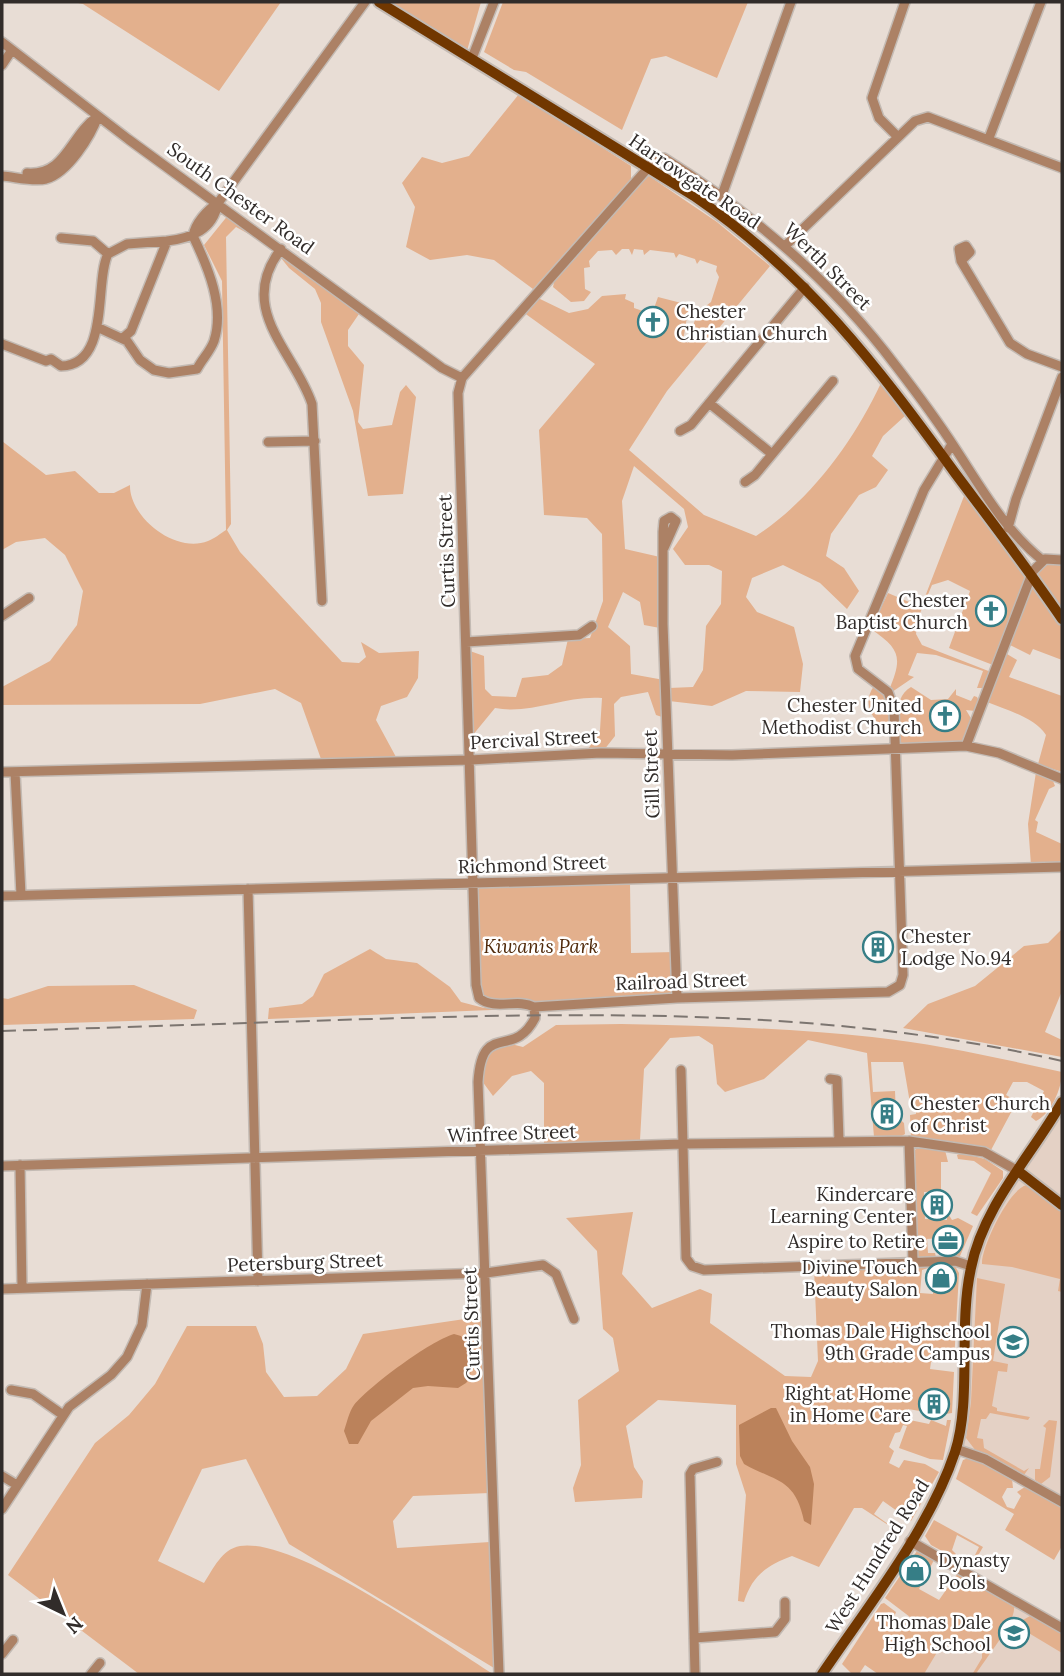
<svg xmlns="http://www.w3.org/2000/svg" width="1064" height="1676" viewBox="0 0 1064 1676" font-family="Lora,serif">
<style>
.built{fill:#e4d1c5}
.green{fill:#e3b08d}
.water{fill:#bb825b}
.lines{fill:none;stroke-linecap:round;stroke-linejoin:round}
.minor-casing{stroke:#c3bab3;stroke-width:12}
.major-casing{stroke:#c3bab3;stroke-width:14}
.minor{stroke:#ac8165;stroke-width:9}
.major{stroke:#713700;stroke-width:10}
.rail{stroke:#7c7570;stroke-width:2;stroke-dasharray:14 7;stroke-linecap:butt}
.labels{text-anchor:middle;dominant-baseline:central;stroke-width:5;stroke-linejoin:round;paint-order:stroke}
.street-label{font-size:19px;fill:#312c2a;stroke:#fff}
.poi-label{font-size:19px;fill:#312c2a;stroke:#fff;text-anchor:end}
.park-label{font-size:19px;font-style:italic;fill:#502a0b;stroke:#fff}
</style>
<rect width="100%" height="100%" fill="#e8ddd5"/>
<path class="built" d="M1062 1102V1502L956 1449 964 1316 984 1227Z
M992 1588 1062 1628V1674H900Z"/>
<path class="green" d="M73 2H281L219 91 83 4Z
M380 2H481L466 54Z
M503 2H748L717 78 666 56 651 59 622 130 526 72 514 70 484 52Z
M519 94 631 166V179L533 289 494 260 467 255 430 260 406 247 415 207 402 183 422 157 442 163 469 156Z
M649 176 717 222 770 266 667 391 629 450 704 515 756 536C810 501 854 441 881 383L906 415 883 436 872 456 888 470 876 487 859 495 831 534 826 556 844 568 859 591 847 609 820 583 783 565 752 578 746 597 757 612 794 627 803 664 800 692 746 691 712 706 669 701V688L693 687 703 670 706 626 721 604 722 571 709 565H685L673 549 688 527 684 509 634 466 622 501 625 549 660 557V628L644 625 640 602 623 592 608 627 630 646 631 674 664 680 665 718 656 715 648 692 621 697 614 704 615 736 604 750 587 751 600 730 602 698C566 695 530 715 495 708L472 736 470 651 484 656 485 689 492 696 516 697 522 678 548 675 562 665 568 639 590 638 603 601 602 534 587 518 544 515 539 430 595 364 523 312 538 298 569 313 588 309 602 296 626 294 625 299 634 303V308L652 314 658 297 689 305 683 341 688 343 697 313 711 302 719 277 716 271 717 266 700 260 697 264 695 259 679 254 676 258 674 253 650 250 644 255 643 250 634 249 632 255 629 249H622L616 255 612 250 598 251 589 261 590 267 584 268 585 289 591 292 584 301 571 302 553 287 555 278 643 178Z
M229 214 263 242 236 227 226 237 231 524 227 530 240 552 342 662 359 663 366 657 361 642 379 653 419 651 418 678 407 697 381 706 376 720 396 757 321 759 301 703 275 689 200 704 2 705V687L50 661 77 625 83 591 65 555 45 538 16 542 2 550V441L46 475 75 471 99 493H114L130 485C129 517 175 554 208 541 214 539 221 533 226 530L222 281 204 245Z
M277 253 361 311 348 330V346L364 365 358 422 363 429 392 425 400 392 406 385 416 397 403 494 368 496 353 411 321 322V303L315 289 289 268Z
M966 491 1027 574 993 665 949 648 970 591 948 580 932 585 918 618 916 634 922 645 991 672 983 688H977L983 671 936 655 917 653 908 675 914 677 892 692 889 690C903 657 900 649 871 629L888 593 921 607Z
M1062 560V618L1034 571 1038 565Z
M1032 588H1036L1062 623V660L1033 649 1030 655 1008 644Z
M1007 654 1017 660 1009 677 1062 696V772L1038 764 1046 735C1034 717 1006 710 987 702Z
M874 686C895 698 892 717 893 739 878 724 859 707 874 686Z
M911 687 931 700 948 699 956 689V695L971 701 974 696 977 697 979 701 975 711 966 710 972 720 965 741 901 744C896 726 893 697 911 687Z
M1036 772 1053 781 1055 786 1049 789 1035 820 1038 822 1036 832 1062 844V864L1031 865 1028 824Z
M630 883 631 953 675 952 676 995C638 998 504 1019 478 995L479 887Z
M1062 929V991L1045 1032 1062 1040V1057L903 1028 928 1004 975 986 1024 946 1048 943Z
M370 949 386 959 417 963 450 987 461 1002 484 1008 516 1009 268 1019 269 1008 302 1004 313 996 324 974Z
M134 985 197 1010 194 1019 2 1025V998L8 999 48 986Z
M621 1024C705 1026 789 1028 872 1037 936 1044 999 1058 1062 1072 1062 1088 1051 1114 1036 1121L1031 1117 1044 1091 1027 1082H1013L1006 1095 1013 1099 1015 1105 991 1150 911 1137 910 1115 916 1114 915 1103H910L903 1062H871L873 1092 895 1091 896 1116 904 1123 905 1134 900 1137H874L867 1053 808 1040 764 1079 725 1092 717 1084 713 1045 699 1036 670 1038 644 1069 640 1140 544 1143V1083L531 1071 512 1076 493 1096 482 1081V1062L491 1048 511 1044 523 1047 556 1025Z
M918 1148 945 1150 948 1162H941V1191L924 1192 925 1219 947 1220V1212L952 1220 958 1218 973 1226 960 1256 944 1257 940 1238 927 1239 928 1253H935L936 1257H914L913 1151Z
M961 1153 985 1159 1003 1171V1178L977 1216 971 1213 991 1173 974 1161 958 1159 957 1155Z
M1028 1185 1062 1211V1292L1058 1291 1060 1279 1012 1267 982 1264C981 1247 1011 1185 1028 1185Z
M633 1212 622 1274 652 1308 700 1289 712 1294 710 1323 785 1376 811 1377 818 1361 814 1268 924 1265 928 1268 922 1270 920 1293 933 1294 935 1266H955L959 1273 954 1362H931L930 1369 954 1372 952 1413 932 1416 930 1409 926 1412 908 1409 905 1419 929 1424 931 1420 946 1426 947 1420H951L943 1460 930 1459 899 1448 907 1426 903 1425 900 1432 895 1433 889 1447 894 1451 889 1463 899 1468 904 1460 925 1464 939 1472 911 1521 883 1501 874 1514 902 1534 862 1508H854L819 1567 792 1556C767 1565 752 1576 744 1602L738 1601 746 1495 736 1464V1405L658 1400 626 1426 634 1467 643 1481 642 1498 575 1502 573 1488 581 1465 578 1400 619 1371 613 1338 603 1329 597 1251 566 1218Z
M977 1278 1005 1284 993 1361 1008 1364 1007 1372 998 1371 992 1406 997 1408V1411L1030 1417 1028 1420 990 1413 986 1419H981L977 1438 983 1439 984 1448 1024 1471 1029 1468 1024 1475 976 1451 966 1438 971 1402Z
M485 1316 490 1493 413 1496 393 1521 397 1548 490 1542 494 1668 289 1544 246 1459 202 1469 158 1561 204 1583C213 1569 222 1549 240 1546 296 1537 442 1642 493 1674H139L8 1575 95 1443 129 1415 155 1384 187 1326H256L263 1344 266 1372 284 1397 317 1396 346 1369 363 1334Z
M1049 1420 1057 1421 1050 1477 1041 1484 1035 1480V1469H1040L1046 1428 1043 1426Z
M971 1457 1012 1479 1013 1488H1007L1002 1497 1007 1507 1014 1509 1021 1496 1017 1492 1028 1485 1062 1507V1546L1054 1560 1005 1530 1014 1514 956 1479 963 1460Z
M934 1520 983 1547 969 1571 962 1557 972 1561 979 1547 957 1535 952 1550 956 1554 953 1557 931 1545 925 1536Z
M917 1551 934 1560 919 1589 939 1600 958 1573 1014 1607C1016 1622 985 1659 976 1674L973 1673 982 1658V1649L968 1639 939 1649 924 1674H878L865 1665 859 1674H852L842 1664 881 1604 884 1603 896 1612 893 1620 899 1624 902 1621 906 1623 910 1617 885 1598Z
M1030 1616 1062 1633V1653L1027 1632 1023 1636 1019 1633 1023 1620Z"/>
<path class="water" d="M454 1334 461 1336 470 1349 471 1361 470 1378 466 1383 458 1388 428 1386 413 1388 371 1421 358 1444H349L344 1431C347 1422 349 1412 354 1405 371 1385 430 1341 454 1334Z
M771 1408H776L792 1441 810 1467 814 1484 811 1525 804 1521C795 1478 776 1482 744 1464L740 1456 739 1425Z"/>
<g class="lines">
<g class="minor-casing">
<path id="minor" d="M2 42 128 139 442 368 462 378
M472 58 494 2
M2 65 12 50
M898 137 879 118 872 98 905 2
M989 138 1041 2
M27 173C66 176 70 135 97 117
M2 176C15 177 33 182 46 179 68 173 91 136 98 116
M722 195 791 2
M61 238 93 241 108 254
M785 246 915 121 928 117 1062 168
M281 249C235 309 295 352 312 404L322 601
M961 261 970 252 966 246 959 249 961 261 1010 343 1027 354 1062 367
M97 327 127 341 140 360 154 370 169 373 197 369C202 359 210 352 214 341 225 307 208 267 193 236 195 223 207 210 218 203L365 2
M123 338 131 331 167 241C192 238 213 230 218 203
M2 344 46 361 51 359 61 366C111 365 94 281 108 254L127 244 167 241
M709 403 772 454
M680 431 691 425 805 287
M268 442 315 441
M952 444 924 490 855 656 858 669 888 692 894 709 903 975 900 985 888 992 677 998 534 1007C517 998 495 1011 479 998L476 985 458 393 462 378 655 160 664 158C752 213 832 281 896 366 916 392 937 420 955 448 982 489 1004 529 1042 560
M745 482 755 475 833 381
M1008 528 1016 499 1062 377
M664 548 676 521 671 517 664 521 663 532V624L677 998
M2 616 29 598
M466 642 579 635 592 626
M966 746 1033 571 1045 559 1062 560
M2 772 470 760 601 753 732 755 966 746 999 753 1062 779
M15 772 21 895
M248 889 258 1281
M2 896 1062 867
M681 1070 686 1258 692 1266 704 1270 955 1261 971 1266
M830 1079 837 1080 839 1141
M909 1141 913 1261
M20 1165 22 1288
M2 1166 682 1144 909 1141 984 1152 1018 1171
M2 1289 486 1273 543 1265 556 1274 574 1319
M11 1390 33 1394 63 1415
M956 1449 985 1459 1062 1502
M2 1476 17 1485
M2 1509 69 1407 111 1375 127 1357 142 1325 147 1284
M910 1541 1062 1628
M694 1638 775 1632 785 1619V1602
M2 1654 13 1640
M91 1674 100 1663
M499 1674 478 1082C482 1019 513 1061 535 1018L534 1007
M695 1674 690 1474 693 1469 717 1462"/>
</g>
<g class="major-casing">
<path id="major" d="M379 2 694 196C807 274 875 363 955 473 991 521 1028 569 1062 619
M1018 1171 1062 1205
M822 1674C868 1606 929 1530 955 1452 972 1400 958 1326 971 1268 983 1206 1032 1155 1062 1102"/>
</g>
<use href="#minor" class="minor"/>
<use href="#major" class="major"/>
<path class="rail" d="M2 1031C135 1027 269 1022 403 1018 624 1012 845 1011 1062 1061"/>
</g>
<defs>
<g id="church-ring" transform="scale(1.575)"><circle r="9.5" fill="#fff" stroke="#367e86" stroke-width="1.5"/><path d="M-1.2-6h2.4v3.5h3.3v2.4h-3.3V6h-2.4V-.1h-3.3v-2.4h3.3Z" fill="#367e86"/></g>
<g id="building-ring" transform="scale(1.575)"><circle r="9.5" fill="#fff" stroke="#367e86" stroke-width="1.5"/><path d="M-4-6H4V6H1V3H-1V6H-4ZM-2.5-4.3h1.7v1.8h-1.7ZM.8-4.3h1.7v1.8H.8ZM-2.5-1h1.7V.8h-1.7ZM.8-1h1.7V.8H.8Z" fill="#367e86"/></g>
<g id="office-ring" transform="scale(1.575)"><circle r="9.5" fill="#fff" stroke="#367e86" stroke-width="1.5"/><path d="M-6-3h4V-5.5h4V-3h4V5H-6ZM-1-4.5V-3h2v-1.5ZM-6 0V1H6V0Z" fill="#367e86"/></g>
<g id="shop-ring" transform="scale(1.575)"><circle r="9.5" fill="#fff" stroke="#367e86" stroke-width="1.5"/><path d="M-5-2.5h2.3a2.7 3.5 0 0 1 5.4 0H5L5.5 6h-11ZM-1.5-2.5h3a1.5 2.3 0 0 0-3 0Z" fill="#367e86"/></g>
<g id="school-ring" transform="scale(1.575)"><circle r="9.5" fill="#fff" stroke="#367e86" stroke-width="1.5"/><path d="M0-5L7-2L0 1L-7-2ZM-4 1L0 2.5L4 1V4Q0 6-4 4Z" fill="#367e86"/></g>
</defs>
<g fill-rule="evenodd">
<use href="#church-ring" x="653" y="322"/>
<use href="#church-ring" x="991" y="611"/>
<use href="#church-ring" x="945" y="716"/>
<use href="#building-ring" x="878" y="947"/>
<use href="#building-ring" x="887" y="1114"/>
<use href="#building-ring" x="937" y="1205"/>
<use href="#office-ring" x="948" y="1241"/>
<use href="#shop-ring" x="941" y="1278"/>
<use href="#school-ring" x="1013" y="1342"/>
<use href="#building-ring" x="934" y="1404"/>
<use href="#shop-ring" x="915" y="1571"/>
<use href="#school-ring" x="1014" y="1633"/>
</g>
<g class="labels">
<g class="street-label">
<text transform="translate(695 181) rotate(34)">Harrowgate Road</text>
<text transform="translate(241 198) rotate(36)">South Chester Road</text>
<text transform="translate(828 266) rotate(45)">Werth Street</text>
<text transform="translate(446 551) rotate(-92)">Curtis Street</text>
<text transform="translate(534 739) rotate(-3)">Percival Street</text>
<text transform="translate(651 774) rotate(-92)">Gill Street</text>
<text transform="translate(532 864) rotate(-2)">Richmond Street</text>
<text transform="translate(681 981) rotate(-2)">Railroad Street</text>
<text transform="translate(512 1133) rotate(-2)">Winfree Street</text>
<text transform="translate(305 1262) rotate(-2)">Petersburg Street</text>
<text transform="translate(471 1324) rotate(-92)">Curtis Street</text>
<text transform="translate(877 1556) rotate(-58)">West Hundred Road</text>
</g>
<g class="poi-label">
<text x="676" y="311" text-anchor="start">Chester<tspan x="676" dy="22">Christian Church</tspan></text>
<text x="968" y="600">Chester<tspan x="968" dy="22">Baptist Church</tspan></text>
<text x="922" y="705">Chester United<tspan x="922" dy="22">Methodist Church</tspan></text>
<text x="901" y="936" text-anchor="start">Chester<tspan x="901" dy="22">Lodge No.94</tspan></text>
<text x="910" y="1103" text-anchor="start">Chester Church<tspan x="910" dy="22">of Christ</tspan></text>
<text x="914" y="1194">Kindercare<tspan x="914" dy="22">Learning Center</tspan></text>
<text x="925" y="1241">Aspire to Retire</text>
<text x="918" y="1267">Divine Touch<tspan x="918" dy="22">Beauty Salon</tspan></text>
<text x="990" y="1331">Thomas Dale Highschool<tspan x="990" dy="22">9th Grade Campus</tspan></text>
<text x="911" y="1393">Right at Home<tspan x="911" dy="22">in Home Care</tspan></text>
<text x="938" y="1560" text-anchor="start">Dynasty<tspan x="938" dy="22">Pools</tspan></text>
<text x="991" y="1622">Thomas Dale<tspan x="991" dy="22">High School</tspan></text>
</g>
<g class="park-label">
<text x="541" y="946">Kiwanis Park</text>
</g>
</g>
<rect width="1064" height="1676" fill="none" stroke="#312c2a" stroke-width="7"/>
<g transform="translate(63 1613) rotate(137)" stroke="#ffffff" stroke-width="5" paint-order="stroke">
<path d="M0-5L12 26L0 18L-12 26Z" fill="#312c2a"/>
<text y="-10" font-size="19" font-weight="bold" text-anchor="middle" fill="#312c2a">N</text>
</g>
</svg>
